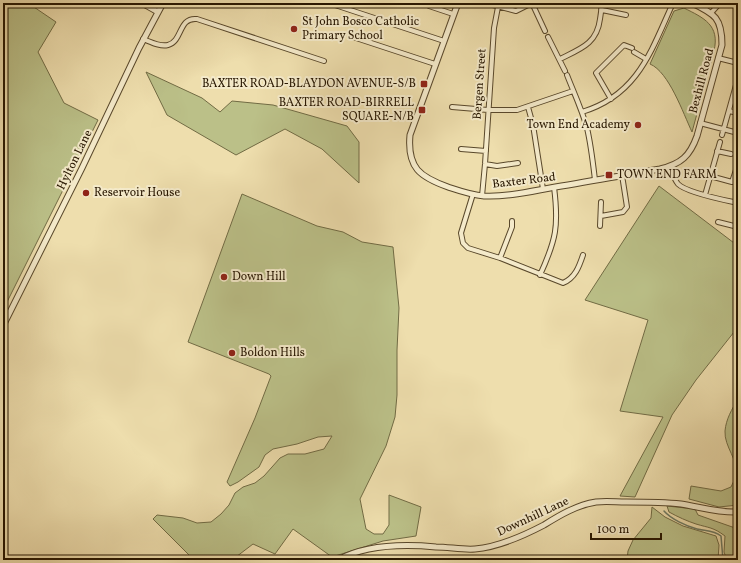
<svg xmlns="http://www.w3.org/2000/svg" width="741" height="563" viewBox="0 0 741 563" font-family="Vollkorn,serif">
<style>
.green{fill:#bbc088;stroke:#716b44}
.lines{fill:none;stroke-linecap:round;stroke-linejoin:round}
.stream{stroke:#6d7a63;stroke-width:1.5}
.minor-casing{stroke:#59482b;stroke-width:6}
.tertiary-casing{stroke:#59482b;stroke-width:7}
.minor{stroke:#f4eaca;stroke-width:4}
.tertiary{stroke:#f4eaca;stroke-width:5}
.poi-dot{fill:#8f2418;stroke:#f4eaca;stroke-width:1.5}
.labels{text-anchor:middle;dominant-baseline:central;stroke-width:4;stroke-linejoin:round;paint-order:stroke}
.poi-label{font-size:12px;fill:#271600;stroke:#f4eaca;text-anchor:start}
.street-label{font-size:12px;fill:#271600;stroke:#f4eaca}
</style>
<rect width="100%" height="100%" fill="#eedead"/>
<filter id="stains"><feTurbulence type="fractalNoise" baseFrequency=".005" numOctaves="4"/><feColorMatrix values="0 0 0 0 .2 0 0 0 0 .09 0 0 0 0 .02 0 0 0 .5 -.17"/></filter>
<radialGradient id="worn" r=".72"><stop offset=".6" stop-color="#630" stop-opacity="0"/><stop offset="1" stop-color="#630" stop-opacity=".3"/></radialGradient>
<path class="green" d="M3 3H28L56 22 38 52 64 103 98 120 6 304 3 302Z
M684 8C704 18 720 25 714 51L692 132C683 113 669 72 650 64L674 11Z
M146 72 202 98 220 112 232 101 273 105 347 126 359 142V183L322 149 285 129 236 155 167 115Z
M659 186 738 246V327L696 380 672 415 635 497 620 496 663 417 620 411 648 320 585 300Z
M242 194 317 226 343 232 362 242 393 247 399 308 397 350V395L395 417 386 446 360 499 366 529 374 534H383L389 525V495L421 507 416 536 383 541 332 557 293 529 275 554 253 544 232 560H194L153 519 157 515 183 518 197 523 211 522 221 514 229 505 235 493 243 487 255 483 264 476 280 458 288 454H305L324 449 332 436 318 437 297 444 273 449 265 455 259 467 238 482 230 486 227 482 255 418 271 376 269 374 188 342Z
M738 399V505L719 507 689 499 691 486 721 491 731 487C732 484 735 480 736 476 739 460 724 447 725 431 726 419 732 409 738 399Z
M667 506 695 509 698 515 738 529V560H727L724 552 725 536C713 527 709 528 696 524 687 521 678 517 669 512Z
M652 507 665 517 683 526 716 536 719 545 718 560H627L628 551 633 540 651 518Z"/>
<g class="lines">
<path class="stream" d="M664 511C671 519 686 526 697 529 705 531 714 530 721 536L723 560"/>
<g class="minor-casing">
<path id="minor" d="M329 3 444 41
M485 3 516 11 532 3
M532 3 545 31
M429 6 453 14
M602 10 626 15
M711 13 720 3
M353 37 435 64
M548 37 565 71
M143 39C151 42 160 47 168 45 183 41 178 17 197 19L324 61
M634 52 646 59
M718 58 738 63
M560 59C580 49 597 44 600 19 601 13 602 8 601 3
M567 75C574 93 582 110 587 128 591 145 593 163 595 180
M611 99 596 73 624 45 632 48
M452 107 488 110H517L573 91
M528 107 533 125 543 189
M729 111 738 113
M582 112C638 95 651 51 673 3
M700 123 738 133
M722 135 736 85
M461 149 486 151
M717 151 731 154
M485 164 497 166 518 163
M670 167C672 172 674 179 678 184 687 193 724 200 738 203
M710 176 732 182 737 167
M473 194 461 233 463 243 468 248 500 258 563 283C575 278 579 267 583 255
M705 195 720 142
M482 196 485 164 494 28 498 7
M601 216 623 212 627 207 622 175
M718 222 738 227
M600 226 601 202
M500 258 512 227V221
M540 275C556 240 559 226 554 187"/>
</g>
<g class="tertiary-casing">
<path id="tertiary" d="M142 3 158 12
M458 3 410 135C407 168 420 177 448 187 460 191 471 195 484 196 506 197 528 192 550 188 587 182 624 175 660 169 681 164 690 156 697 136L722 45C722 18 715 14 692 3
M3 326 82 168 139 48 163 3
M338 560C367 544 404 544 436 547 449 547 462 550 475 549 499 547 523 536 544 525 560 515 577 505 596 502 606 501 616 502 626 502 645 502 663 502 681 504 700 507 719 513 738 512"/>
</g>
<use href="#minor" class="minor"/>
<use href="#tertiary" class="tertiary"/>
</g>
<g class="poi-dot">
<circle cx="294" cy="29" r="4"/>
<rect x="420" y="80" width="8" height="8" rx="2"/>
<rect x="418" y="106" width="8" height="8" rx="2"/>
<circle cx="638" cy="125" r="4"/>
<rect x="605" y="171" width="8" height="8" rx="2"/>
<circle cx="86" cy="193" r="4"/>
<circle cx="224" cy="277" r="4"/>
<circle cx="232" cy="353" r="4"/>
</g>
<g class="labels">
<g class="poi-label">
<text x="302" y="22">St John Bosco Catholic<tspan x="302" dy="14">Primary School</tspan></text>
<text x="416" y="84" text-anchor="end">BAXTER ROAD-BLAYDON AVENUE-S/B</text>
<text x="414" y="103" text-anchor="end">BAXTER ROAD-BIRRELL<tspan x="414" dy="14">SQUARE-N/B</tspan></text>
<text x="630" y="125" text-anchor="end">Town End Academy</text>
<text x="617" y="175">TOWN END FARM</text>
<text x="94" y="193">Reservoir House</text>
<text x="232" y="277">Down Hill</text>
<text x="240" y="353">Boldon Hills</text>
</g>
<g class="street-label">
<text transform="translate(702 81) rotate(-75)">Bexhill Road</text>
<text transform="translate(480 84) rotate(-86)">Bergen Street</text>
<text transform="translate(75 160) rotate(-64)">Hylton Lane</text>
<text transform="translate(524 181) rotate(-7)">Baxter Road</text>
<text transform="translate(533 517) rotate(-25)">Downhill Lane</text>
</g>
</g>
<rect width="741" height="563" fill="none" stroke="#eedead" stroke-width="16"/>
<rect x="4" y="4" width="733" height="555" fill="none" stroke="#271600" stroke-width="2"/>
<rect x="8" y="8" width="725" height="547" fill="none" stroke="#271600"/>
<path d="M591 533v6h70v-6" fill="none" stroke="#271600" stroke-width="2"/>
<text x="597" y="533" font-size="12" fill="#271600" stroke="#f4eaca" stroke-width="3" paint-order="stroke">100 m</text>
<rect width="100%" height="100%" filter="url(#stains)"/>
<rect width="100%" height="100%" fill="url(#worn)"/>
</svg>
